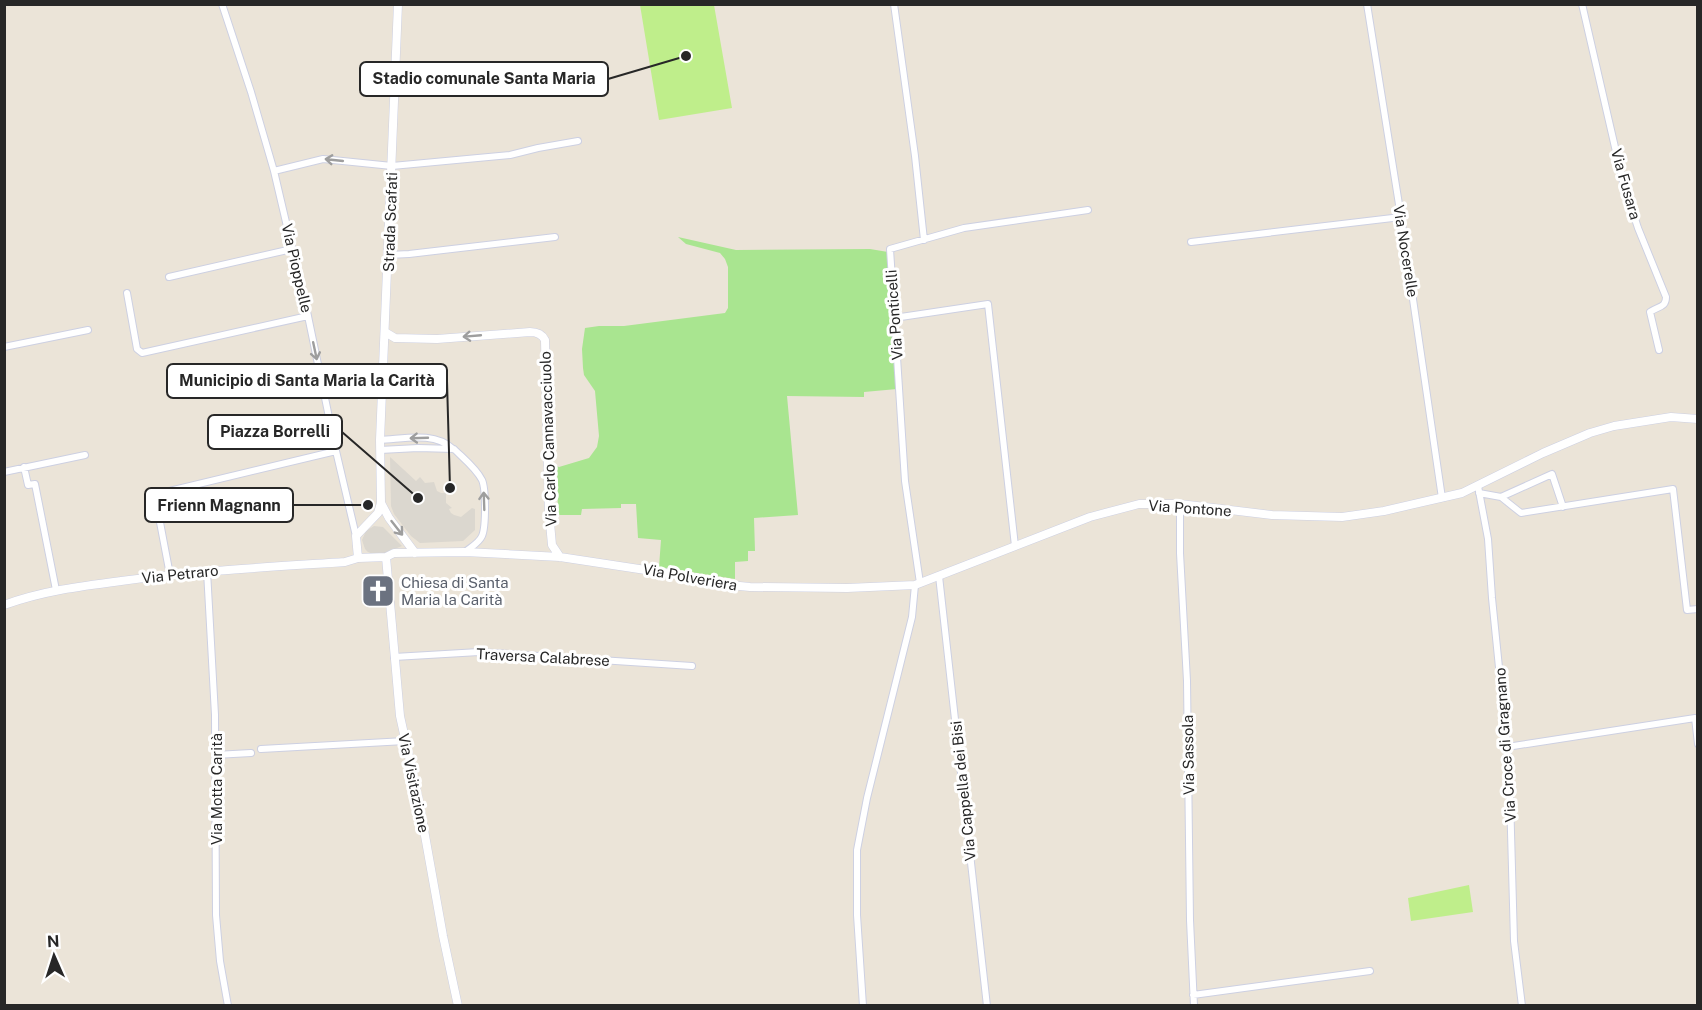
<svg xmlns="http://www.w3.org/2000/svg" width="1702" height="1010" viewBox="0 0 1702 1010" font-family="'Public Sans',sans-serif">
<style>
.green{fill:#a9e590}
.pitch{fill:#bfee8b}
.plaza{fill:#dbd7cf}
.lines{fill:none;stroke-linecap:round;stroke-linejoin:round}
.minor-casing{stroke:#cdd0e2;stroke-width:8}
.tertiary-casing{stroke:#cdd0e2;stroke-width:9}
.minor{stroke:#fff;stroke-width:6}
.tertiary{stroke:#fff;stroke-width:8}
.oneway{stroke:#9e9e9e}
.labels{text-anchor:middle;dominant-baseline:central;stroke-width:6;stroke-linejoin:round;paint-order:stroke}
.street-label{font-size:15px;fill:#272727;stroke:#fff}
.worship-label{font-size:15px;fill:#5b616d;stroke:#fff;text-anchor:start}
.leader{fill:none;stroke:#272727;stroke-width:2}
.callout-dot{fill:#272727;stroke:#fff;stroke-width:2}
.callout{fill:#fff;stroke:#272727;stroke-width:2}
.callout-label{font-size:16px;text-anchor:middle;font-weight:bold;fill:#272727}
</style>
<rect width="100%" height="100%" fill="#ebe4d8"/>
<path class="green" d="M678 237 736 250 870 249 888 252 897 389 864 392V397L787 396 798 515 754 518 755 551H748V561L735 562V579L659 567 661 540 638 538 636 504H621V508L582 509 581 515H558L557 466 559 467 589 458 597 447 599 436 595 391 584 375 583 368 582 349 585 328 599 326H624L725 313 728 308V267L725 259 720 253 686 244Z"/>
<path class="pitch" d="M640 5H714L732 108 659 120Z
M1469 885 1473 912 1411 921 1408 898Z"/>
<path class="plaza" d="M390 457 416 481 420 477 425 483 434 482 437 491 441 493H446V503L452 508 449 509 451 513 454 515 461 517 472 508 475 509V530L463 541 420 543 411 536 394 514 391 506Z
M374 526 383 527 402 546 382 554H373L368 552 365 549 362 540 366 531Z"/>
<g class="lines">
<g class="minor-casing">
<path id="minor" d="M222 4 251 92 274 171 308 316 336 451 356 536
M894 4 915 156 924 240
M1367 4 1401 217 1442 498
M1582 4 1623 182 1638 228 1666 297C1666 308 1658 306 1650 312L1659 350
M274 171 323 159 392 166 510 155 538 148 578 141
M1191 242 1401 217
M389 255 409 254 555 237
M169 277 292 249
M127 293 137 349 142 353 308 316
M894 318 988 304 1015 546
M4 347 88 330
M380 440C404 439 434 431 453 449
M380 450 418 448 454 449C463 458 476 468 482 480 486 489 486 527 482 536 479 543 471 547 465 552
M24 467 28 485 35 484 56 590
M4 472 85 455
M1478 486 1488 539 1492 598 1507 747 1510 796 1514 941 1522 1006
M1479 493 1501 497 1521 513 1673 489 1687 610 1698 609
M1501 497 1552 474 1563 507
M1180 504V553L1187 681 1190 920 1194 1006
M207 571 215 715 216 915 220 961 228 1006
M170 575 159 517 162 512 161 493 336 451
M939 576 987 1006
M920 583 905 481 890 249 964 228 1088 210
M394 657 479 652 692 666
M1507 747 1695 718 1698 744
M261 749 405 741
M215 755 251 753
M1193 995 1370 971
M863 1006 857 915V850L867 798 912 617 915 585"/>
</g>
<g class="tertiary-casing">
<path id="tertiary" d="M385 332 395 338 437 339 530 332C537 332 542 334 545 340L549 512 552 545 560 557
M381 503 389 518 415 553
M386 557 400 716 419 802 443 936 458 1006
M358 558 356 536 378 513 381 503 380 440 398 4
M4 605C42 591 82 586 121 581 195 571 270 567 345 562L358 558 386 557 394 553 465 552 560 557 672 574 729 585 750 587 847 588 915 585 1090 517 1139 504H1180L1272 515 1342 517 1384 511 1462 493 1543 453 1590 433 1614 426 1671 417 1698 419"/>
</g>
<use href="#minor" class="minor"/>
<use href="#tertiary" class="tertiary"/>
</g>
<defs><path id="oneway-shaft" d="M-6 0H5M1.5-3L5.5 0L1.5 3" fill="none" stroke-width="1.6" stroke-linecap="round" stroke-linejoin="round" transform="scale(1.5)"/></defs>
<g class="oneway">
<use href="#oneway-shaft" transform="translate(334 160) rotate(-174)"/>
<use href="#oneway-shaft" transform="translate(472 336) rotate(175)"/>
<use href="#oneway-shaft" transform="translate(315 351) rotate(78)"/>
<use href="#oneway-shaft" transform="translate(419 438) rotate(178)"/>
<use href="#oneway-shaft" transform="translate(484 501) rotate(-92)"/>
<use href="#oneway-shaft" transform="translate(397 528) rotate(52)"/>
</g>
<defs>
<g id="church-square" transform="scale(1.725)"><rect x="-9" y="-9" width="18" height="18" rx="4" fill="#6b7280" stroke="#fff"/><path d="M-1.2-6h2.4v3.5h3.3v2.4h-3.3V6h-2.4V-.1h-3.3v-2.4h3.3Z" fill="#fff"/></g>
</defs>
<g fill-rule="evenodd">
<use href="#church-square" x="378" y="591"/>
</g>
<g class="labels">
<g class="street-label">
<text transform="translate(1626 184) rotate(74)">Via Fusara</text>
<text transform="translate(390 222) rotate(-88)">Strada Scafati</text>
<text transform="translate(1406 251) rotate(81)">Via Nocerelle</text>
<text transform="translate(297 268) rotate(77)">Via Pioppelle</text>
<text transform="translate(894 315) rotate(-94)">Via Ponticelli</text>
<text transform="translate(548 439) rotate(-92)">Via Carlo Cannavacciuolo</text>
<text transform="translate(1190 508) rotate(4)">Via Pontone</text>
<text transform="translate(180 574) rotate(-6)">Via Petraro</text>
<text transform="translate(690 577) rotate(10)">Via Polveriera</text>
<text transform="translate(543 657) rotate(3)">Traversa Calabrese</text>
<text transform="translate(1505 745) rotate(-94)">Via Croce di Gragnano</text>
<text transform="translate(1188 755) rotate(-91)">Via Sassola</text>
<text transform="translate(414 783) rotate(78)">Via Visitazione</text>
<text transform="translate(216 789) rotate(-90)">Via Motta Carità</text>
<text transform="translate(963 791) rotate(-96)">Via Cappella dei Bisi</text>
</g>
<g class="worship-label">
<text x="401" y="582">Chiesa di Santa<tspan x="401" dy="17">Maria la Carità</tspan></text>
</g>
</g>
<path class="leader" d="M686 56L608 79M450 488L447 381M418 498L342 432M368 505L293 505"/>
<g class="callout-dot">
<circle cx="686" cy="56" r="6"/>
<circle cx="450" cy="488" r="6"/>
<circle cx="418" cy="498" r="6"/>
<circle cx="368" cy="505" r="6"/>
</g>
<g class="callout">
<rect x="360" y="62" width="248" height="34" rx="6"/>
<rect x="167" y="364" width="280" height="34" rx="6"/>
<rect x="208" y="415" width="134" height="34" rx="6"/>
<rect x="145" y="488" width="148" height="34" rx="6"/>
</g>
<g class="callout-label">
<text x="484" y="84">Stadio comunale Santa Maria</text>
<text x="307" y="386">Municipio di Santa Maria la Carità</text>
<text x="275" y="437">Piazza Borrelli</text>
<text x="219" y="511">Frienn Magnann</text>
</g>
<rect width="1702" height="1010" fill="none" stroke="#272727" stroke-width="12"/>
<g transform="translate(54 956) rotate(357)" stroke="#ffffff" stroke-width="4.5" paint-order="stroke">
<path d="M0-4.5L10 22L0 15L-10 22Z" fill="#272727"/>
<text y="-9" font-size="16" font-weight="bold" text-anchor="middle" fill="#272727">N</text>
</g>
</svg>
